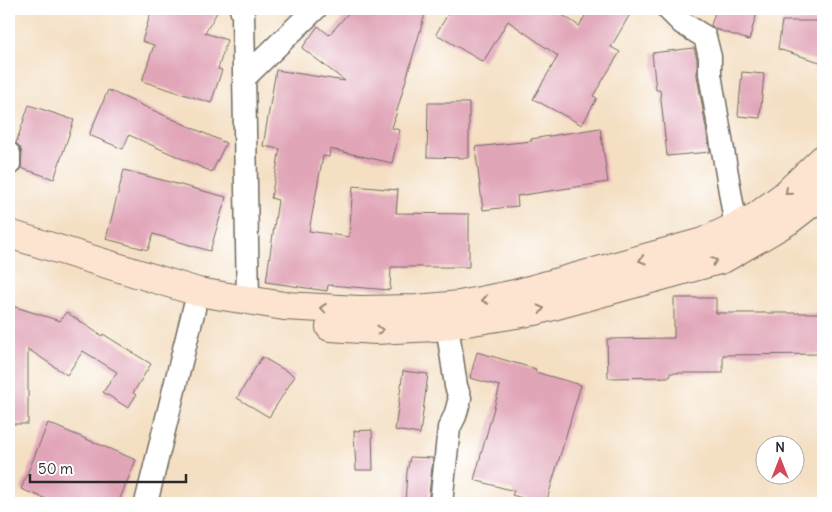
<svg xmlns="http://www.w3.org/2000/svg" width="832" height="512" viewBox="0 0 832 512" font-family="Delius,sans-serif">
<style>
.building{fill:#e1a5b8}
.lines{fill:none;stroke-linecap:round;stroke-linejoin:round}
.street-casing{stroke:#716a60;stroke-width:25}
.secondary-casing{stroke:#716a60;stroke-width:30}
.street{stroke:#fff;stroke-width:22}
.secondary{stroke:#fde4d0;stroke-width:28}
.oneway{stroke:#94887e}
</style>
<rect width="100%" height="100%" fill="#fff"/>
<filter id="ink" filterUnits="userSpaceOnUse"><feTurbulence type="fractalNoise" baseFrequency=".02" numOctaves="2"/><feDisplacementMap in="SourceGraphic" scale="10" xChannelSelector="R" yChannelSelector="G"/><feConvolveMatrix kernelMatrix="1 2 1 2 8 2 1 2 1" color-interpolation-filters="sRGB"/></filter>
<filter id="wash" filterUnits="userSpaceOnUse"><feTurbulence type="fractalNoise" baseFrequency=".0096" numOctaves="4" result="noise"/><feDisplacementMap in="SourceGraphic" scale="20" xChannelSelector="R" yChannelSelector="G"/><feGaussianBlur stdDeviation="1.12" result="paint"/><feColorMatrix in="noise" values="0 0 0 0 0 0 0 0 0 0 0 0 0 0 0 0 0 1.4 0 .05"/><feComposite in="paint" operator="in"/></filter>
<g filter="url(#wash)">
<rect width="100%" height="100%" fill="#f4dfc3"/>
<g id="blocks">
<path class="building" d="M152 9H219L205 33 227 40 218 69 222 70 211 103 142 81 154 45 142 41Z
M352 9H417L425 14 392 128 400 130 392 163 330 149 329 157 323 156 309 231 349 237 353 186 398 190 396 213 469 214V267H391L390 290 328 285 327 291 266 282 278 200 271 198 280 149 263 146 276 70 345 81 302 48 318 26 329 35Z
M451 9H554L579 26 589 9H633L611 47 620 52 593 96 597 98 582 125 533 99 558 56 508 21 483 62 436 34Z
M716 9H758L749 40 715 29 711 25Z
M782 21H823V63L778 49Z
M694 48 697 59V76L710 152 667 156 660 90H656L652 53Z
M742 72 764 74 760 118 738 116Z
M108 90 226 143 212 172 129 135 123 149 89 135Z
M428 103H469V158L427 157Z
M29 105 74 120 54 179 21 168 22 154 20 147 16 143Z
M600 128 608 182 517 196 518 206 483 210 475 147 532 141 531 139Z
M124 170 226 197 210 251 153 234 148 250 106 239Z
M674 298H716V313H823V354L723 355V373H670V377L608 378 607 339 674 338Z
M9 305 60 321 66 312 102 336 103 334 151 364 133 393 136 395 128 408 103 392 117 372 83 351 67 375 28 349V424H9Z
M477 352 536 369 535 372 581 385 546 503H539L512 495 514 491 474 480 500 386 470 378Z
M262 357 295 376 269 417 237 398Z
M403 371 428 374 420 434 395 430Z
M48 423 136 460 118 503H56L21 489Z
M372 430 373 470H356L354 431Z
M410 457 433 458 428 503H405L407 472Z"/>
</g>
</g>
<g filter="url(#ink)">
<use href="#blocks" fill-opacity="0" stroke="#716a60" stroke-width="1"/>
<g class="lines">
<g class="street-casing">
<path id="street" d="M241 9 243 15 248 300
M668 9 682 23 705 37 710 57V74L736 227
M244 78 315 9
M9 154V164
M146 503 194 309
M441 503 449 428 455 416 460 398 456 386 447 325"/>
</g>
<g class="secondary-casing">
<path id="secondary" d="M9 234 198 292 284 306 359 310 417 309 460 305 515 294 703 242 756 217 785 195 823 159
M330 327 376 330 435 327 535 311 723 259 788 221 823 194"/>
</g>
<use href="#street" class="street"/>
<use href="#secondary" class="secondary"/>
</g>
<defs><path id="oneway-chevron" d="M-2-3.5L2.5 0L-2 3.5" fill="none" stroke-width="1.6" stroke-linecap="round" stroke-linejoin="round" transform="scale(1.25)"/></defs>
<g class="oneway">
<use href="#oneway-chevron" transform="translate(788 192) rotate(139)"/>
<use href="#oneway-chevron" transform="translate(642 260) rotate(164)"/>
<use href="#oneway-chevron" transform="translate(714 261) rotate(-16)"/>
<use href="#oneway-chevron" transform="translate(485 300) rotate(169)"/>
<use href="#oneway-chevron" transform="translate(323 308) rotate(-176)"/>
<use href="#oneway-chevron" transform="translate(541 309) rotate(-14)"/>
<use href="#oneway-chevron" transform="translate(380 330) rotate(-1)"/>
</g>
</g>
<rect width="832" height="512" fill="none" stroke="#fff" stroke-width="30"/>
<g transform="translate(780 460)"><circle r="24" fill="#ffffff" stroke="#aaaaaa"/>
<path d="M0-4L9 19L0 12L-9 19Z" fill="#d1495b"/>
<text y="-8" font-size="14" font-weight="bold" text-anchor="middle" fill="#2b2b2b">N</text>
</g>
<path d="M30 474v8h156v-8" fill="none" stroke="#2b2b2b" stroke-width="2.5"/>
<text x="38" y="474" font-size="15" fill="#2b2b2b" stroke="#ffffff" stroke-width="4" paint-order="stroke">50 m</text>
</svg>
